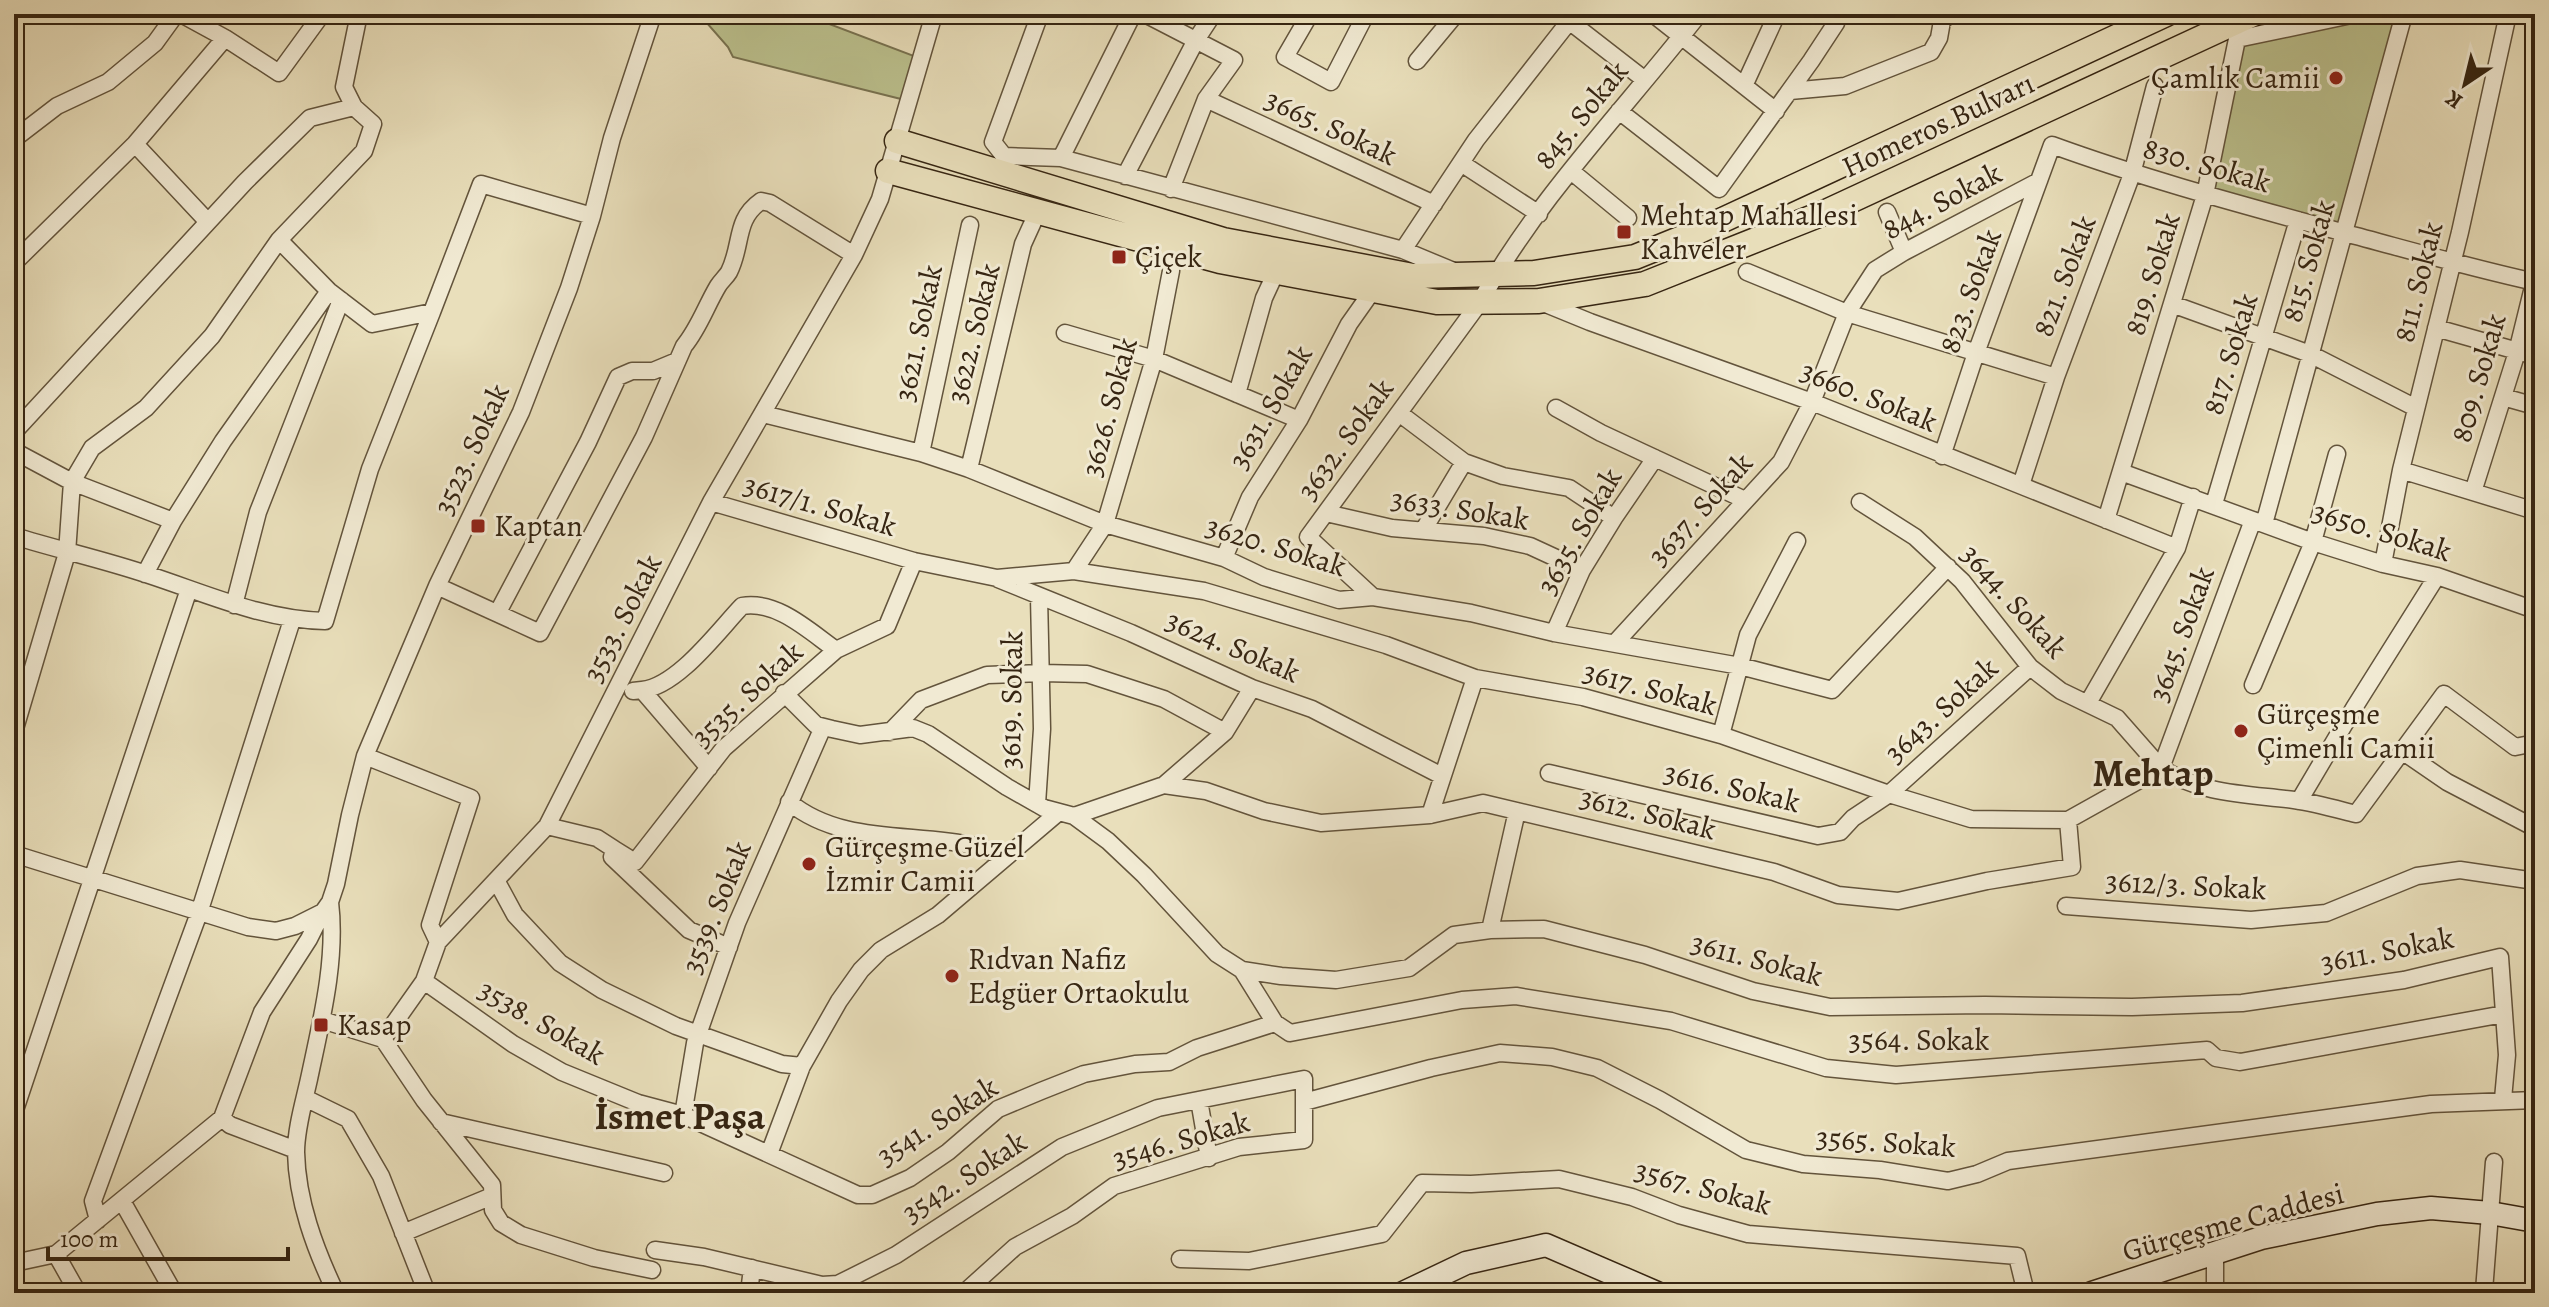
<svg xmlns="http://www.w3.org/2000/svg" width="2549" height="1307" viewBox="0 0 2549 1307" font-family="Alegreya,serif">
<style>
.green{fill:#bbc08d;stroke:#787250;stroke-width:2}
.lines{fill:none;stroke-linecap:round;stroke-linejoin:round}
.street-casing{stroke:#63543c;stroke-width:19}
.secondary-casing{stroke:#362512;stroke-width:25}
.primary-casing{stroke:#362512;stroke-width:27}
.street{stroke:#f1ead3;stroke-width:16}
.secondary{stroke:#f1ead3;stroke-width:22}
.primary{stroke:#e9dfbb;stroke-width:24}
.poi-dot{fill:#8f2418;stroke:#f1ead3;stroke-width:3}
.labels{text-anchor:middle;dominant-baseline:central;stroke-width:6;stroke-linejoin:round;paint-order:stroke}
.poi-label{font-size:30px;fill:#362512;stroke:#f1ead3;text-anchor:start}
.street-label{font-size:30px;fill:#362512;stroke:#f1ead3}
.district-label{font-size:38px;font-weight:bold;fill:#362512;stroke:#f1ead3}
</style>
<rect width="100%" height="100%" fill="#e9dfbb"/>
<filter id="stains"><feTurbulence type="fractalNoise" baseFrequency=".0025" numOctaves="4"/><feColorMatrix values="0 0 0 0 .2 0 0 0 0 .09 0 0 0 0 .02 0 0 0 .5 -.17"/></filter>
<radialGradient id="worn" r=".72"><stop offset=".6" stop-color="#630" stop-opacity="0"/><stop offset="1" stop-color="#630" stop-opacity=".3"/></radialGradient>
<path class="green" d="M699 14H803L914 56 901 99 733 57 728 47Z
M2356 14H2404L2346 233 2205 195 2237 39Z"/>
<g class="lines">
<g class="street-casing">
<path id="street" d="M181 14 225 38 279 73 322 14
M1040 14 993 142 1004 156 1061 158 1403 250 1456 272
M1145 14 1234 60 1206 99 1171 189
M1310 14 1285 57 1331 82 1366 14
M1560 14 1645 80
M1653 14 1776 111
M1417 61 1456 14
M1744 86 1777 14
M1790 91 1845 86 1931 52 1939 38 1942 21 1950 14
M1206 99 1434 204
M1619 111 1719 189 1811 61 1836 23 1839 14
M14 139 57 106 108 82 155 43 176 14
M135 144 208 222
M1061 158 1133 14
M1461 163 1539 214
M1571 171 1628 218
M1125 176 1196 40 1213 14
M1887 212 1904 252
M1403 250 1476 140 1575 14
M14 263 135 144 225 38
M1747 272 1847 313 2056 377
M1541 302 1590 322 1812 402 2177 548
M2172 304 2310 354 2416 408
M432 312 481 184 592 216
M2436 328 2535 356
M1065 333 1154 359 1299 420
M1237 394 1264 298 1276 272
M2503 397 2535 406
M1556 408 1601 433 1745 500
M1399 413 1464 462 1503 476 1569 488 1614 518
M763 414 921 453 969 469 1105 524 1224 558 1264 577 1339 600 1373 597 1471 613 1554 633 1740 666 1832 690 1948 567
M14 432 245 182 310 118 354 107
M14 451 72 482 173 521 223 441 329 291
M921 453 970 225
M1942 456 1976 353 2052 145C2148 180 2247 206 2345 233 2409 250 2471 268 2535 282
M969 469 1023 244 1038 211
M2401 470 2535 511
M2121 472 2313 542 2383 564 2437 576 2535 610
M2021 485 2056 377 2132 174 2155 86
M2473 492 2517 352 2535 279
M711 502 914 561 997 578 1074 571 1204 591 1386 645 1475 678 1583 697 1721 735 1889 794 1971 819 2068 820 2161 768C2202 795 2247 794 2294 800 2315 803 2336 809 2356 814L2444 694 2515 747 2535 743
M1860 502 1915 537 1962 581 2030 667 2061 691 2117 718 2161 768 2253 520
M2214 504 2298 220
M1326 513 1392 528 1484 536 1530 546 1582 570
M2106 520 2205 195 2237 39 2356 14
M2264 524 2404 14
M1424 529 1464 462
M14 536C59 550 105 560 149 575 207 594 264 620 325 621L370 469 432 312 372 324 329 291 279 240
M1224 558 1250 497 1299 420 1349 324 1373 290
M2383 564 2401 470 2460 232 2508 14
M1074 571 1105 524 1154 359 1171 271 1172 248
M145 574 173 521
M998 579 1131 633 1252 688 1312 709 1442 776
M437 586 540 633 644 437 684 346C699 328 706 306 718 286 721 281 726 277 729 272 743 244 734 220 761 201L770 203 854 255
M1373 597 1308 537 1480 302C1539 196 1625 109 1699 14
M234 605 258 512 341 300
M498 612 588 442 618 377 632 371H653L677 361
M1554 633 1582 570 1614 518 1655 458
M1615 643 1781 462 1812 402 1847 313 1875 270 1904 252 2039 181
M2253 685 2313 542 2337 454
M642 690C678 686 718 631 742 606 777 600 809 631 836 650
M633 691 642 690 709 768
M784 693 816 725 832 729 860 735 913 728 928 734 1007 787 1044 808 1059 812
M2088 703 2177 548 2193 497
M14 732 67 553 72 482 92 448 146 408 212 336 279 240 364 151 373 124 354 107 344 87 359 14
M890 732 921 700 987 675 1042 673 1087 674 1164 699 1225 732
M1721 735 1748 635 1797 541
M2402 751 2447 782 2535 828
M365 756 471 798 430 925 438 942
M1549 773 1818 836 1840 832 1853 818 1889 794 2030 667
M1164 785 1206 791 1264 811 1321 823 1430 815 1483 803 1774 872 1838 895 1898 901 1987 881 2072 867 2068 820
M2299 801 2354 708 2437 576
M789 802C841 845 913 832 975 846 985 848 995 854 1004 858
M1037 804 1042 729 1039 597
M1430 815 1475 678
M1074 816 1108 841 1144 875 1217 954 1242 970 1281 976 1336 980 1409 968 1454 935 1490 930 1544 929 1645 955 1753 991 1830 1007 1985 1005 2132 1007 2242 1003 2404 980 2500 957 2507 1055 2503 1099
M547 826 597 838 614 849 612 857 689 930 729 947
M614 849 635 862 724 748 836 650 887 626 914 561
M14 854 248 927 276 931 295 926 323 912 330 902 336 884 350 815 365 756 437 586 521 412 569 288 592 216 612 138 653 14
M496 880 515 915 560 963 602 990 676 1026 782 1064 802 1066
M330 902C337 960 321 1022 309 1079 304 1102 296 1128 296 1152 297 1201 315 1249 336 1293
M2066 906 2251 920 2326 913 2417 876 2460 870 2535 881
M1490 930 1517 811
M1242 970 1275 1023 1290 1033 1462 1000 1516 996 1671 1021 1826 1068 1896 1075 2207 1050 2216 1058 2240 1062 2504 1014
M424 981 513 1044 562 1072 638 1103 683 1115 858 1195H872L910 1178 948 1152 998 1109 1041 1091 1084 1074 1135 1064 1169 1062 1197 1048 1275 1023
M322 1020 383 1039 424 1100 492 1185 493 1210 501 1223 521 1235 594 1258 652 1270
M383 1039 424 981 438 942 547 826 711 502 854 255 880 199 934 14
M305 1098 348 1119 381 1176 427 1293
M1199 1100 1209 1158
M1304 1102 1431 1068 1500 1053 1552 1057 1597 1068 1660 1100 1746 1150 1803 1164 1880 1170 1948 1181 1977 1174 2008 1161 2431 1104 2535 1100
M14 1113 189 589
M683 1115 695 1043 737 923 823 727
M222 1118 230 1125 296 1150
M441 1122 664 1173
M769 1154 802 1066 839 1001 861 970 881 950 938 915 1059 812 1074 816 1164 785 1225 732 1252 688
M2494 1162 2484 1291 2529 1293
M122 1201 174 1293
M98 1220 93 1201 199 913 292 620
M403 1233 492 1196
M655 1250 704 1257 822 1285 838 1284 896 1255 1062 1147 1158 1108 1304 1079V1140L1239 1147 1114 1186 1072 1216 1015 1247 964 1293
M2215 1253V1293
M56 1254 78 1293
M1180 1259 1249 1261 1382 1234 1422 1183 1471 1184 1559 1179 1632 1197 1679 1215 1748 1234 2017 1256 2026 1293
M14 1263 56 1254 222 1118 262 1012 309 939 322 913
M749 1293 752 1268"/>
</g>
<g class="secondary-casing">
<path id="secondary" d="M1403 1293 1466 1263 1546 1245 1657 1293
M2092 1293 2261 1238 2377 1214 2431 1208 2490 1213 2535 1221"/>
</g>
<g class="primary-casing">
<path id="primary" d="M897 141 1223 240 1413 276 1534 273 1635 257 1699 231 2166 14
M888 171 1220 261 1437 302 1539 301 1645 284 1826 212 2253 14"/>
</g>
<use href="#street" class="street"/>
<use href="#secondary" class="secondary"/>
<use href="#primary" class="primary"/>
</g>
<g class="poi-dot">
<circle cx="2336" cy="78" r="8"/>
<rect x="1616" y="224" width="16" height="16" rx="4"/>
<rect x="1111" y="249" width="16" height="16" rx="4"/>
<rect x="470" y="518" width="16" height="16" rx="4"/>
<circle cx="2241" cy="731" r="8"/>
<circle cx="809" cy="864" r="8"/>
<circle cx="952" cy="976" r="8"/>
<rect x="313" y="1017" width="16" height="16" rx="4"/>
</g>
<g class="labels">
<g class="poi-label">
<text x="2320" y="78" text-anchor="end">Çamlık Camii</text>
<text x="1640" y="215">Mehtap Mahallesi<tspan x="1640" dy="34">Kahveler</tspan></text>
<text x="1135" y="257">Çiçek</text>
<text x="494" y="526">Kaptan</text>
<text x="2257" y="714">Gürçeşme<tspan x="2257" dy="34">Çimenli Camii</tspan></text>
<text x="825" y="847">Gürçeşme Güzel<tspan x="825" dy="34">İzmir Camii</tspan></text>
<text x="968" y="959">Rıdvan Nafiz<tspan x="968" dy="34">Edgüer Ortaokulu</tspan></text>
<text x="337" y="1025">Kasap</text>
</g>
<g class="street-label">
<text transform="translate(1581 115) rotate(-51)">845. Sokak</text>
<text transform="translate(1938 125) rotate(-25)">Homeros Bulvarı</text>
<text transform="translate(1331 127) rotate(25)">3665. Sokak</text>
<text transform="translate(2207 165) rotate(16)">830. Sokak</text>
<text transform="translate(1942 201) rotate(-28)">844. Sokak</text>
<text transform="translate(2308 261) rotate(-74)">815. Sokak</text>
<text transform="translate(2152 274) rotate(-73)">819. Sokak</text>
<text transform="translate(2064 276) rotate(-69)">821. Sokak</text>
<text transform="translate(2418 282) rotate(-76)">811. Sokak</text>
<text transform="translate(1970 291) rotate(-70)">823. Sokak</text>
<text transform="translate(918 333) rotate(-78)">3621. Sokak</text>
<text transform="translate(973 333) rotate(-76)">3622. Sokak</text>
<text transform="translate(2230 354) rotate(-73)">817. Sokak</text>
<text transform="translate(2478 378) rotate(-74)">809. Sokak</text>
<text transform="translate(1869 396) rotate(22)">3660. Sokak</text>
<text transform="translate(1109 407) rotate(-75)">3626. Sokak</text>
<text transform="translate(1270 407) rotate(-60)">3631. Sokak</text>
<text transform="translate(1345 439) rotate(-54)">3632. Sokak</text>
<text transform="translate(471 449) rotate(-65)">3523. Sokak</text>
<text transform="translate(820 505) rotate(16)">3617/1. Sokak</text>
<text transform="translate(1460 509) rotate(9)">3633. Sokak</text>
<text transform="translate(1700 509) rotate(-48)">3637. Sokak</text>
<text transform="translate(1579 531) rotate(-60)">3635. Sokak</text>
<text transform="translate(2382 531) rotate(17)">3650. Sokak</text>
<text transform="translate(1276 546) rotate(17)">3620. Sokak</text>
<text transform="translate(2014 601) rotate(48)">3644. Sokak</text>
<text transform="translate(622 618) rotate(-63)">3533. Sokak</text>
<text transform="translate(2181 634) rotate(-70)">3645. Sokak</text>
<text transform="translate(1233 646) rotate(23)">3624. Sokak</text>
<text transform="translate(1650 688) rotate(15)">3617. Sokak</text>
<text transform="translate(747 694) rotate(-43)">3535. Sokak</text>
<text transform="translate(1011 700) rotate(-89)">3619. Sokak</text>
<text transform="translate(1941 710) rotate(-42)">3643. Sokak</text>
<text transform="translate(1732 787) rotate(13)">3616. Sokak</text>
<text transform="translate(1648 813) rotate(14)">3612. Sokak</text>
<text transform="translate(2186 885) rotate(3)">3612/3. Sokak</text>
<text transform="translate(716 907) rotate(-68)">3539. Sokak</text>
<text transform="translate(2387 950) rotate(-11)">3611. Sokak</text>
<text transform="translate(1757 959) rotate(15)">3611. Sokak</text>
<text transform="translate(542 1022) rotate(30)">3538. Sokak</text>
<text x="1919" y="1040">3564. Sokak</text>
<text transform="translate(937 1121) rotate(-33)">3541. Sokak</text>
<text transform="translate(1181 1140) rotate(-16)">3546. Sokak</text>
<text transform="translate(1886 1142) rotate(4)">3565. Sokak</text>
<text transform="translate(964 1177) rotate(-33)">3542. Sokak</text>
<text transform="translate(1703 1187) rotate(15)">3567. Sokak</text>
<text transform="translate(2233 1222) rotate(-15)">Gürçeşme Caddesi</text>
</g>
<g class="district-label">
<text x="2153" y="773">Mehtap</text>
<text x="680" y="1116">İsmet Paşa</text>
</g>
</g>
<rect width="2549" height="1307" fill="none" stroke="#e9dfbb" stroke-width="48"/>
<rect x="16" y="16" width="2517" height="1275" fill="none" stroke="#362512" stroke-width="4"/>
<rect x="24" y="24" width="2501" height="1259" fill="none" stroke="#362512" stroke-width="2"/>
<g transform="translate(2465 84) rotate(215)" stroke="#f1ead3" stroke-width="6" paint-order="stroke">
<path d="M0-6L14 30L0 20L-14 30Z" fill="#362512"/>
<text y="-12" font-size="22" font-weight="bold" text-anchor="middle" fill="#362512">K</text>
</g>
<path d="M48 1247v12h240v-12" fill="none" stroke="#362512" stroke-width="4"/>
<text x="60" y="1247" font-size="24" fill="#362512" stroke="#f1ead3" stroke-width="6" paint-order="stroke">100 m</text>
<rect width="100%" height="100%" filter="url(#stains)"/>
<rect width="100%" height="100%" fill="url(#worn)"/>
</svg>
